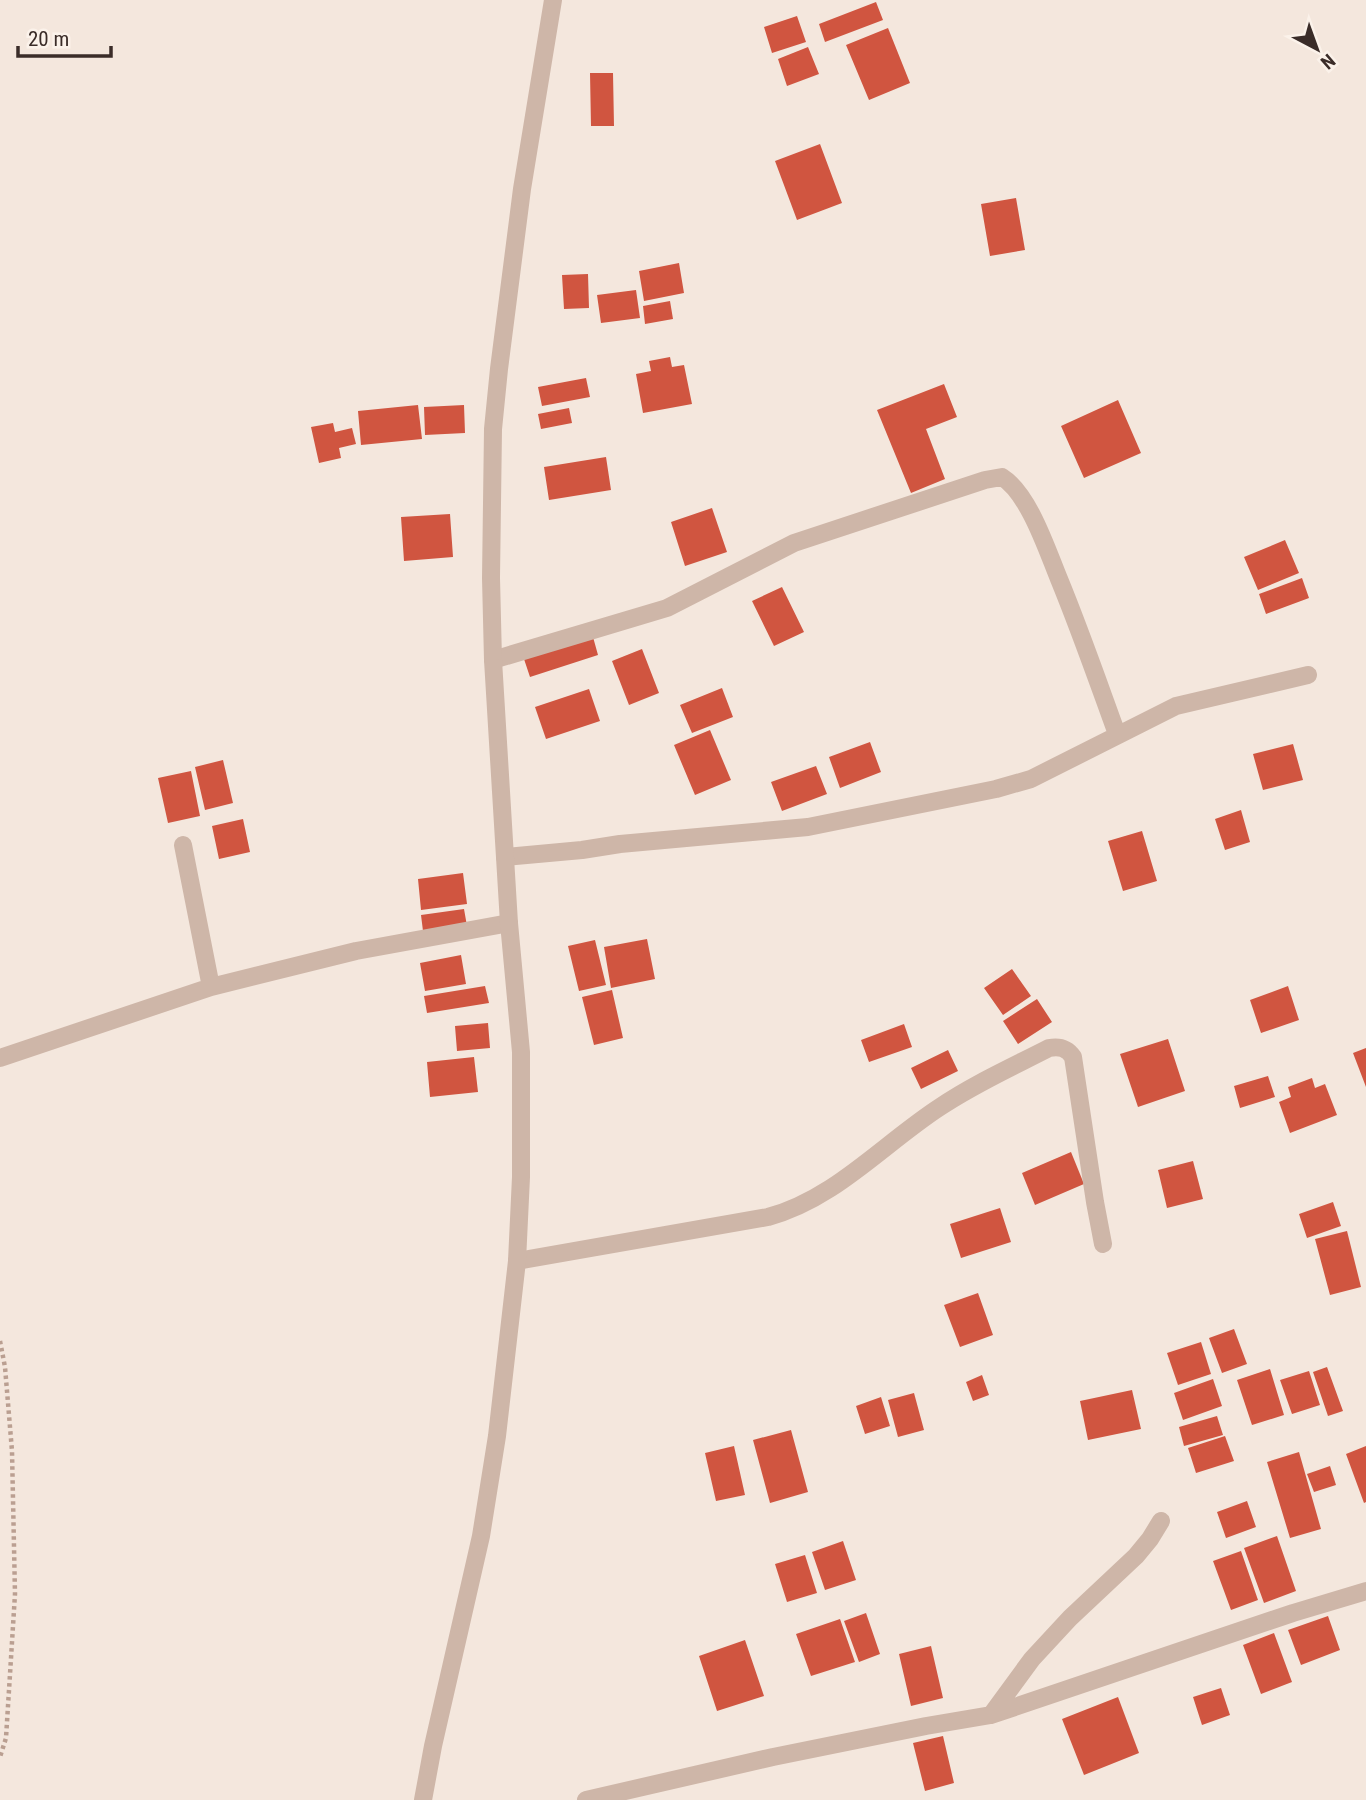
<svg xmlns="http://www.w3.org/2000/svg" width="1366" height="1800" viewBox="0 0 1366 1800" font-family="'Roboto Condensed',sans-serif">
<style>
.building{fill:#d05540}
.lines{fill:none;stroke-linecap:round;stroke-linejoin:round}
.path{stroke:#ba9f91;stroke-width:4.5;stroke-dasharray:3.5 3.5;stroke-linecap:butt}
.minor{stroke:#ceb6a8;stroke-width:18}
.tertiary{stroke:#ceb6a8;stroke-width:18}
</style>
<rect width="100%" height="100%" fill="#f4e7dd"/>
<path class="building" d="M876 2 883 20 825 42 819 24Z
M797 16 806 42 772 53 764 27Z
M888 28 910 83 869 100 846 45Z
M808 47 819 74 787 86 778 59Z
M590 73H613L614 126H591Z
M820 144 842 203 797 220 775 161Z
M1016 198 1025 250 990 256 981 204Z
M679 263 684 293 644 301 639 271Z
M588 274 589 308 564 309 562 275Z
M636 290 640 318 601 323 597 295Z
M670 301 673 319 645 324 643 306Z
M670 357 672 367 684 365 692 404 643 413 636 374 651 371 649 361Z
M586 378 590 397 542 406 538 387Z
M944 384 957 417 926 429 945 479 911 493 877 410Z
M1118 400 1141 453 1084 478 1061 426Z
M418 405 422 439 361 445 358 411Z
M464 405 465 433 425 435 424 407Z
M569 408 572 423 541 429 538 414Z
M333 423 335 432 352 428 356 444 339 448 341 458 319 463 311 427Z
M606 457 611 490 549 500 544 467Z
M712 508 727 552 685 566 671 522Z
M450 514 453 557 404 561 401 517Z
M1285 540 1299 573 1258 590 1244 557Z
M1302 578 1309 598 1266 614 1259 594Z
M782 587 804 632 774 646 752 601Z
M593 637 598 655 530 677 524 659Z
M642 649 659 693 629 705 612 661Z
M722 688 733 717 692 733 680 705Z
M589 689 600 721 546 739 535 707Z
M710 730 731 780 695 795 674 745Z
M870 742 881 772 840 788 829 757Z
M1293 744 1303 780 1263 790 1253 754Z
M223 760 233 803 205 810 195 767Z
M816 766 827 794 782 811 771 782Z
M191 771 200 816 168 823 158 778Z
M1241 810 1250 842 1225 850 1215 819Z
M243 819 250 852 219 859 212 826Z
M1142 831 1157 881 1123 891 1108 841Z
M463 873 467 904 421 910 418 879Z
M464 909 467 926 423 931 421 915Z
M647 939 655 979 611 988 604 947Z
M595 940 606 985 579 991 568 946Z
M461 955 466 984 425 991 420 963Z
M1012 969 1031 996 1003 1015 984 988Z
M485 986 489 1003 427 1013 424 996Z
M1288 986 1299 1020 1261 1033 1250 1000Z
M612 990 623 1038 594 1045 582 997Z
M1037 999 1052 1022 1018 1044 1003 1021Z
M488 1023 490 1048 457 1051 455 1026Z
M904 1024 912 1047 869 1062 861 1040Z
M1168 1039 1185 1091 1138 1107 1120 1054Z
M1366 1048V1087L1353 1053Z
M948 1050 958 1071 921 1089 911 1068Z
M474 1057 478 1092 430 1097 427 1062Z
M1268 1076 1275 1097 1240 1108 1234 1086Z
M1312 1078 1315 1088 1325 1084 1337 1115 1290 1133 1279 1102 1291 1097 1288 1087Z
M1071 1152 1084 1184 1035 1205 1022 1173Z
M1193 1161 1203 1199 1167 1208 1158 1170Z
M1333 1202 1341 1226 1307 1238 1299 1214Z
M1000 1208 1011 1242 961 1258 950 1224Z
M1347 1231 1361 1287 1330 1295 1315 1239Z
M978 1293 993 1335 960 1347 944 1305Z
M1234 1329 1247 1364 1222 1373 1209 1338Z
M1201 1342 1211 1374 1178 1385 1167 1353Z
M1327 1367 1343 1411 1328 1416 1313 1372Z
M1270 1369 1284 1415 1252 1425 1237 1380Z
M1309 1371 1320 1405 1292 1414 1280 1380Z
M982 1375 989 1395 973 1401 966 1382Z
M1213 1379 1222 1406 1183 1420 1174 1393Z
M1132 1390 1141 1429 1088 1440 1080 1401Z
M914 1393 924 1430 898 1437 888 1400Z
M881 1397 890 1426 865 1434 856 1406Z
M1217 1416 1223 1435 1184 1446 1179 1427Z
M791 1430 808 1492 770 1503 753 1440Z
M1225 1436 1234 1461 1196 1473 1188 1448Z
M734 1446 745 1495 716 1501 705 1453Z
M1366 1446V1502L1364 1503 1346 1454Z
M1299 1452 1321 1529 1290 1538 1267 1462Z
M1330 1466 1336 1485 1314 1492 1307 1474Z
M1247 1501 1256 1527 1226 1538 1217 1512Z
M1277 1536 1296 1591 1264 1603 1244 1548Z
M843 1541 856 1580 825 1590 812 1552Z
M1241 1551 1258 1600 1231 1610 1213 1561Z
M805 1555 817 1593 787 1602 775 1564Z
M866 1613 880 1654 859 1662 844 1621Z
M1328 1616 1340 1650 1301 1665 1288 1630Z
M840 1619 855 1662 811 1676 796 1634Z
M1274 1633 1292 1682 1261 1694 1243 1645Z
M745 1640 764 1696 717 1711 699 1656Z
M931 1646 943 1698 911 1706 899 1654Z
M1221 1688 1230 1715 1202 1725 1193 1697Z
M1118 1697 1139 1753 1084 1775 1062 1719Z
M943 1736 954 1783 925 1791 913 1743Z"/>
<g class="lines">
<path class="path" d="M0 1341 5 1367 12 1451 15 1594 6 1738 0 1757"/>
<path class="minor" d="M493 660 667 608 794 543 985 480 1002 477C1029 494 1047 550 1059 579 1080 630 1098 682 1117 734
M183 845 211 987
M505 857 582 850 620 844 808 827 996 789 1031 779 1176 706 1308 675
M0 1058 211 987 356 951 509 923
M517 1261 768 1217C835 1199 883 1144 940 1107 974 1084 1012 1067 1049 1048 1060 1046 1067 1048 1073 1057L1095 1202 1103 1244
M991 1715 1032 1659 1070 1618 1136 1556 1150 1539 1161 1521
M586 1800 773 1757 926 1726 991 1715 1293 1613 1366 1591"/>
<path class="tertiary" d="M423 1800 433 1746 481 1536 497 1436 517 1261 521 1177V1052L509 923 493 660 491 578 493 429 499 369 522 189 553 0"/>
</g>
<g transform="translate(1317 49) rotate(139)" stroke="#fbf2ea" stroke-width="5" paint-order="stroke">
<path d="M0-5L12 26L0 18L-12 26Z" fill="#3a2c28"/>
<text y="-10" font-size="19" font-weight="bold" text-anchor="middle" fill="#3a2c28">N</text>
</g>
<path d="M18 46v10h93v-10" fill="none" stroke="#3a2c28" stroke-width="3.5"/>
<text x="28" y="46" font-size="21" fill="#3a2c28" stroke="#fbf2ea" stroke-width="5" paint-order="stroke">20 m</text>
</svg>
